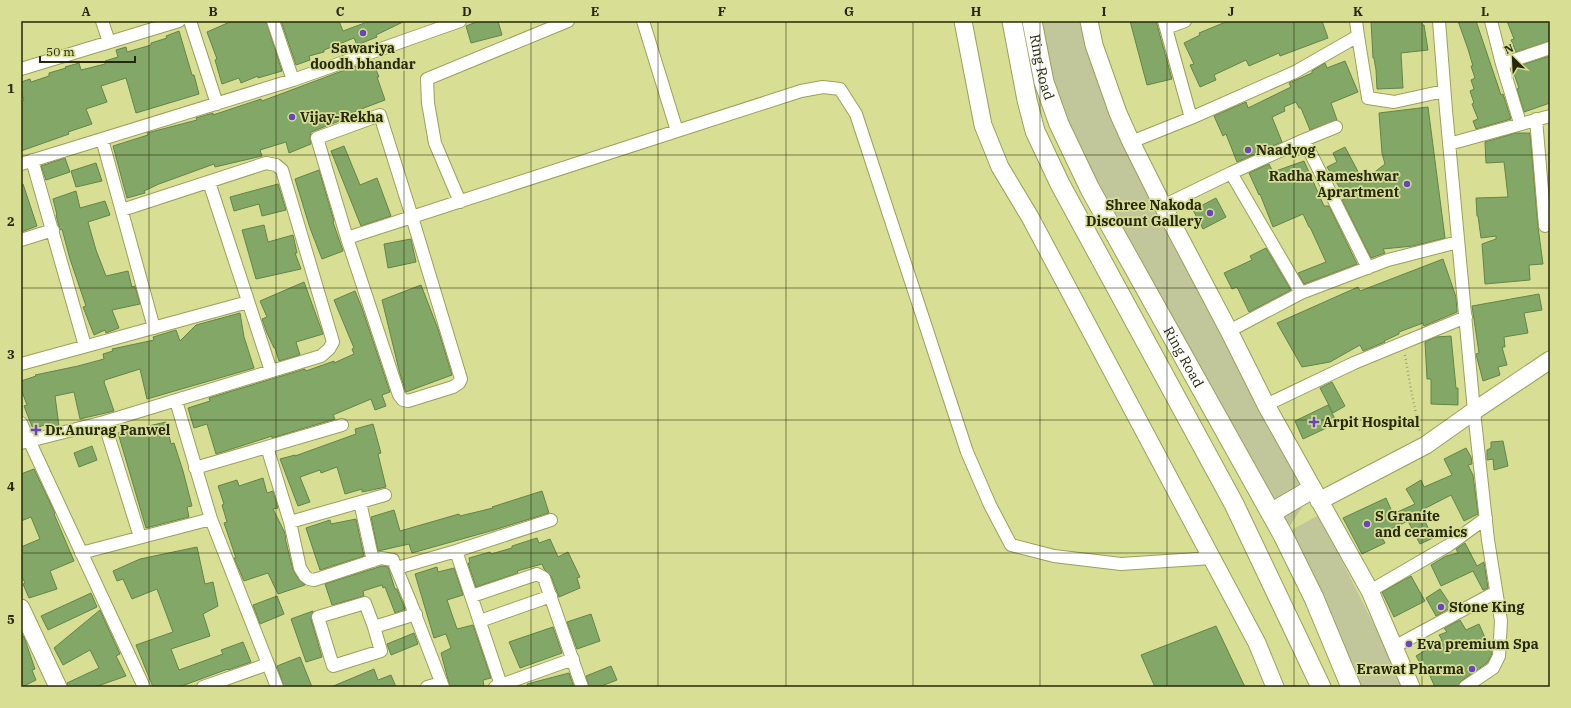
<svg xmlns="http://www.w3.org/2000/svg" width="1571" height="708" viewBox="0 0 1571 708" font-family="'IBM Plex Serif',serif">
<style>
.green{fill:#c1c69b}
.building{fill:#82a767;stroke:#628547}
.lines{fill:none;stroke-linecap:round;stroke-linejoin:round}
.street-casing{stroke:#9ba158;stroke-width:14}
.secondary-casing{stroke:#9ba158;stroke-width:19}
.primary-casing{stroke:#9ba158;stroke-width:21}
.path{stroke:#9ea367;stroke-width:2.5;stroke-dasharray:1 3;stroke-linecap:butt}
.street{stroke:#fff;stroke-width:12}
.secondary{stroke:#fff;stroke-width:17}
.primary{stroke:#fff;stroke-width:19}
.grid{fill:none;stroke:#262809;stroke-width:1;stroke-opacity:0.55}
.poi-dot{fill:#6944bc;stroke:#d8df94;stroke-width:1.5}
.labels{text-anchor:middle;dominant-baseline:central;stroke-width:3.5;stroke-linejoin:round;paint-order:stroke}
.poi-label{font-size:14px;font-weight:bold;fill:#262809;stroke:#d8df94;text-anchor:start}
.street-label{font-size:14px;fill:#262809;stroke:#d8df94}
.neatline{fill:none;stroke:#262809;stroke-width:1.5}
.grid-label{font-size:13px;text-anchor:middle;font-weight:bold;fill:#262809}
</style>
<rect width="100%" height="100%" fill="#d8df94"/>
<path class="green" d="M1032 21H1091L1113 120 1310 496 1284 534 1319 515 1405 687H1351L1044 82Z"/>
<path class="building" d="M232 21H266L282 71 258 78V76L241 83 239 78 222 84 215 60 217 59 207 32Z
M281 21H339L343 31 370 21H405L376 35 377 37 357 45 354 38 324 50V52L309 56 310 60 296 65Z
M479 21H498L502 35 471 43 466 26Z
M1130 21H1156L1172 79 1147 85Z
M1228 21H1322L1328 38 1280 56 1279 53 1249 66 1246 60 1214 75 1216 80 1200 87 1190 65 1194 64 1184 43 1200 35 1199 33Z
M1371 21H1422V25H1424L1428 50 1401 53 1403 88 1377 89 1376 70 1374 58H1373Z
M1458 21H1476L1501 95 1503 94 1511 119 1476 129 1473 121 1478 119 1472 104 1474 103 1470 91 1474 89 1471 80 1475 78 1471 66H1473L1468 49Z
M1507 21H1550V41L1516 52 1511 40 1514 39Z
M179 31 192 75H194L199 94 136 113 126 78 101 86 107 102 86 109 92 124 68 132 69 134 21 151V102L24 100 21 92V82L30 79 31 82 49 76V73L66 68 65 67 79 63 81 70 105 64V61L118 57 116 50 126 47 127 52 151 45V43L167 38 166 36Z
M1550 56V103L1524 112 1517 89 1519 88 1512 68Z
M1345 61 1358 92 1331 103 1337 120 1310 130 1301 108H1299L1296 102 1284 107 1285 111 1272 117 1282 142 1237 162 1226 134 1223 136 1214 116 1246 102 1248 108 1291 87 1289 83 1312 73V71L1325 63 1327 68Z
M373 62 379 77H377L385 100 356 111 346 116 347 118 311 132 310 137 311 144 289 153 286 142 260 150 262 156 215 167 214 164 159 184 144 191 145 193 127 198 113 146 148 135 147 133 197 120 196 118 213 113V115L261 99 262 101 350 68Z
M1428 107 1445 238 1413 246 1383 249 1385 253 1371 258 1342 200 1346 198 1327 167 1337 162 1333 153 1345 147 1363 181 1385 164 1382 153 1379 113Z
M1516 133H1530L1538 227 1543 264 1529 265 1530 280 1485 284 1482 244 1496 239V236L1481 238 1478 216H1477L1476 198 1508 197 1504 162 1486 163 1485 142Z
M344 146 360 185 377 178 391 216 361 226 331 151Z
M65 158 70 172 46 180 41 166Z
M1304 161 1324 206H1329L1357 264 1304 284 1298 273 1326 262 1310 227H1309L1303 214 1273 227 1260 194 1259 195 1249 173 1269 164 1273 172Z
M96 163 102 181 76 187 71 171Z
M319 170 334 221 333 222 343 251 322 259 310 228 295 179Z
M21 184H23L37 226 21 232Z
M278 184 286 210 262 216 259 204 234 211 230 197Z
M76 191 80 208 105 201 110 215 88 222 96 250 106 276 128 271 132 287 135 286 140 304 112 310 119 328 106 333 105 330 94 335 83 307 86 306 70 259 62 229 60 230 56 215H57L53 199Z
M1216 198 1226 217 1203 229 1193 210Z
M264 225 268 242 293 235 297 253H295L301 269 256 279 242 230Z
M411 239 416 262 388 268 384 244Z
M1266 248 1291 290 1249 312 1237 287 1232 289 1224 273 1252 260 1250 256Z
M1443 259 1456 297 1457 312 1424 326 1423 323 1399 332V334L1384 341 1385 342 1363 351 1360 345 1330 362 1302 367 1277 323 1358 287 1360 291Z
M304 282 323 334 296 342 300 355 279 361 275 348H274L267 333 262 319 267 317 260 301Z
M421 285 438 329 452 375 406 392 400 374 382 300Z
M355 291 362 308 390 392 382 395 386 406 375 410 371 399 333 415 335 419 272 438V436L266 438 216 454 207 424 194 428 188 408 210 401 209 398 305 369 306 371 334 361V363L354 354 352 349 354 348 334 300Z
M1539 294 1542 310 1524 313 1528 333 1504 337 1505 347H1502L1507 365 1498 367 1500 375 1483 381 1476 354 1479 353 1472 306Z
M240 313 244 337 254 368 147 399 140 369 105 380 104 382 114 411 80 419 74 392 55 396 59 426 52 427 50 423 33 429 24 406 27 405 21 389V381L36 376 35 375 78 366 104 359 103 354 113 351 112 349 154 340 153 337 176 330 180 341 196 325Z
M1451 336 1456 388H1458V405L1431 404V379H1427L1425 342 1436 337Z
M1332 382 1345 406 1333 413 1320 388Z
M1328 405 1337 423 1303 439 1295 421Z
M166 422 171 444 174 443 183 471 192 506 187 507 189 517 146 528 118 433Z
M373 424 381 453 378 454 386 487 362 492V489L345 494 337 467 321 473 320 470 300 477 310 502 298 506 280 459 295 455V456L356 434 355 429Z
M1503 441 1508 466 1494 470 1493 459 1487 460V450L1491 448V442Z
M92 446 97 460 79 467 74 453Z
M1466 448 1471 457 1472 464 1468 465 1473 475 1478 514 1464 521 1451 495 1420 511 1433 538 1420 544 1408 521 1380 534 1385 543 1362 554 1343 518 1386 498 1393 514 1415 504 1406 489 1421 480 1424 487 1452 475 1444 459Z
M34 469 55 513 54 514 74 561 50 571 57 589 29 598 23 584 25 583 21 575V547L40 539 31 517 21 521V474Z
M263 478 267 493 273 491 278 508 273 509 284 531 286 538H285L293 570 299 580 305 585 278 594 268 573 244 581 234 558H236L224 523 227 522 222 505 224 504 218 486 237 480 239 486Z
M542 491 549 513 494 530 412 553 409 544 378 551 371 517 394 510 400 531 459 514 460 516 493 508 492 507Z
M356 519 364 556 320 570 306 528 330 520 331 524Z
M537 538 539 543 550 539 558 557 568 552 580 577 577 578 580 588 559 597 551 576 544 569 542 564 517 571 518 573 476 587 468 563H470L469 558 490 552 491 554 512 548V546Z
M1465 543 1477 566 1484 562 1488 588 1483 590 1473 571 1441 586 1431 565 1446 556 1458 553 1456 549Z
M197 547 205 584 213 582 218 606 203 614 210 636 171 649 179 670 223 654 221 650 243 642 251 662 228 670V669L179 687H153L136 645 173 632 157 589 132 599 123 579 117 581 113 571 140 559Z
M382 566 388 567 395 589H397L405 609 395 613 385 587 383 588 382 585 363 591 364 596 332 605 325 584Z
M437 567 438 572 454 568 463 595 447 600 457 629 473 625 491 678 483 680 484 687H450L441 653 451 648 446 634 434 638 415 574Z
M1411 576 1425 601 1394 617 1382 592Z
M1440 589 1452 607 1436 616 1426 598Z
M91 593 97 607 48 630 41 616Z
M277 596 284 614 260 624 253 605Z
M100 610 120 654 116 656 126 676 95 687H68L67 683 99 668 90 650 63 665 54 648Z
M313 611 311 619 322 657 306 662 291 619Z
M591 614 600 641 577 649 567 622Z
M1460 620 1466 630 1479 624 1490 649 1492 647V654L1487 663 1461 681 1458 687H1435L1429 674 1427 675 1416 656 1442 640 1439 635 1447 632 1444 628Z
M1216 626 1245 687H1155L1141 655Z
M553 627 562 653 520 668 509 642Z
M414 633 418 644 391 655 387 644Z
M21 634 24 637 35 669 32 670 36 680 22 687H21Z
M300 657 312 687H284L277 666Z
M611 666 617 680 599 687H589L586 676Z
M374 669 378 680 391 675 396 687H331Z
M569 673 574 687H528L527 684Z"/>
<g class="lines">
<g class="street-casing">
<path id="street" d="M102 21 109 42
M190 21 217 104
M273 21 293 80
M1164 21 1191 118
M1356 21 1358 36
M1439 21 1446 110 1474 411 1488 540 1501 621 1499 656 1493 668 1465 687
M1491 21 1502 64 1520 123
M1166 28 1185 21
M1502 64 1550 48
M21 69 179 21
M380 115 412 217 461 379 459 383 453 387 408 401 403 400 399 395 347 238 317 138Z
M1536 119 1545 226
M1336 127 1304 140 1368 268
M677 131 801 91 823 87 840 89 856 114 967 452 990 505 1011 545 1054 556 1121 564 1212 558
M102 139 154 328
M1131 142 1191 118 1295 72 1358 36 1368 98 1394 102 1444 91
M1449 144 1550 116
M32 160 85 346
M21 164 293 80 460 21
M1231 173 1301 293
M209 182 271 371
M460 202 435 143 428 103 427 79 568 21
M1163 206 1231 173 1304 140
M347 238 677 131 643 21
M21 240 53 230
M1229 331 1301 293 1388 260 1458 242
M21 364 248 302
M176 401 211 519 277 687
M1266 405 1354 363 1466 317
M104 422 140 537
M21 423 144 687
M21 443 104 422 321 356 329 349 333 342 282 170 276 165 266 163 122 210
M267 447 290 522 300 568 305 576 309 579 314 580 381 558 393 560 410 601 443 687
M195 468 342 425
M360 502 373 561
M290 522 385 495
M456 551 501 685
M81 553 211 519
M397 568 456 551 551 520
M1370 591 1449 545 1486 518
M472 596 537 574 544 578 582 687
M480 621 551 596
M374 627 381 651 333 666 318 617 365 603 374 627 416 614
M1394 647 1496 592
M203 687 268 664
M427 687 441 683
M495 687 573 659"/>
</g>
<g class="secondary-casing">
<path id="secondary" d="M963 21 983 125 1000 167 1030 217 1257 643 1275 687
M1089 21 1094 45 1118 113 1131 142 1163 206 1229 331 1266 405 1370 591 1411 687
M1319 501 1426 445 1474 411 1550 360
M21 608 58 687"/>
</g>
<g class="primary-casing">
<g id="primary">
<path d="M1012 21 1027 100 1035 131 1060 184 1234 504 1321 687"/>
<path id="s1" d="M1032 21 1044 82 1059 124 1090 189 1283 535 1314 598 1351 687"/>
<path d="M1271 513 1312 489"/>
</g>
</g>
<path class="path" d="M1405 355 1411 390 1420 432"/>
<use href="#street" class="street"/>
<use href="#secondary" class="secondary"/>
<use href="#primary" class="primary"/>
</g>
<path class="grid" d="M149 21V687M276 21V687M404 21V687M531 21V687M658 21V687M786 21V687M913 21V687M1040 21V687M1167 21V687M1294 21V687M1422 21V687M21 155H1550M21 288H1550M21 420H1550M21 553H1550"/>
<g class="poi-dot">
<circle cx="363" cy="33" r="4"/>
<circle cx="292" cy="117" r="4"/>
<circle cx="1248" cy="150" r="4"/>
<circle cx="1407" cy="184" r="4"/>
<circle cx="1210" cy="213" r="4"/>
<path d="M1312 416h4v4h4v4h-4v4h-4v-4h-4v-4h4z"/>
<path d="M34 424h4v4h4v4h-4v4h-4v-4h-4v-4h4z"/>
<circle cx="1367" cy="524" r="4"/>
<circle cx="1441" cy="607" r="4"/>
<circle cx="1409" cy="644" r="4"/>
<circle cx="1472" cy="669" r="4"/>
</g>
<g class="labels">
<g class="poi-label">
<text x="363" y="48" text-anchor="middle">Sawariya<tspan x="363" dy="16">doodh bhandar</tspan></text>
<text x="300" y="117">Vijay-Rekha</text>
<text x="1256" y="150">Naadyog</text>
<text x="1399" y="176" text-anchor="end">Radha Rameshwar<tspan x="1399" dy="16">Aprartment</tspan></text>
<text x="1202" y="205" text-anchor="end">Shree Nakoda<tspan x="1202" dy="16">Discount Gallery</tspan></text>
<text x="1323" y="422">Arpit Hospital</text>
<text x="45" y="430">Dr.Anurag Panwel</text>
<text x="1375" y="516">S Granite<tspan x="1375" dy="16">and ceramics</tspan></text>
<text x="1449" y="607">Stone King</text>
<text x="1417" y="644">Eva premium Spa</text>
<text x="1464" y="669" text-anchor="end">Erawat Pharma</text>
</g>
<g class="street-label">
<text stroke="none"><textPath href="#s1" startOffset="47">Ring Road</textPath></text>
<text stroke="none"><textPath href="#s1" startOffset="371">Ring Road</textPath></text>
</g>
</g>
<rect width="1571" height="708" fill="none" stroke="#d8df94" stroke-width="44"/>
<g transform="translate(1513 58) rotate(336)" stroke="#d8df94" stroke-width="3" paint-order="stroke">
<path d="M0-3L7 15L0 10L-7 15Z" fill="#262809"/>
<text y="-6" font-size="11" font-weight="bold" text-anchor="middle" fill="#262809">N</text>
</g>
<path d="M40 56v6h95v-6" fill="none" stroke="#262809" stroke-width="2"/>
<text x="46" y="56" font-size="12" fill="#262809" stroke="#d8df94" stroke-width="3" paint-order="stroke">50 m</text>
<rect x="22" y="22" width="1527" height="664" class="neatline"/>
<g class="grid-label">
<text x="86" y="16">A</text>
<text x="213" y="16">B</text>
<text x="340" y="16">C</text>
<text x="467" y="16">D</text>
<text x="595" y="16">E</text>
<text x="722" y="16">F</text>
<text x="849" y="16">G</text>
<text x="976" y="16">H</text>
<text x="1104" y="16">I</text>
<text x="1231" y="16">J</text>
<text x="1358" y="16">K</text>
<text x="1485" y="16">L</text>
<text x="11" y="93">1</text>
<text x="11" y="226">2</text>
<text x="11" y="359">3</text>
<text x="11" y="491">4</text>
<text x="11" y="624">5</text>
</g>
</svg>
